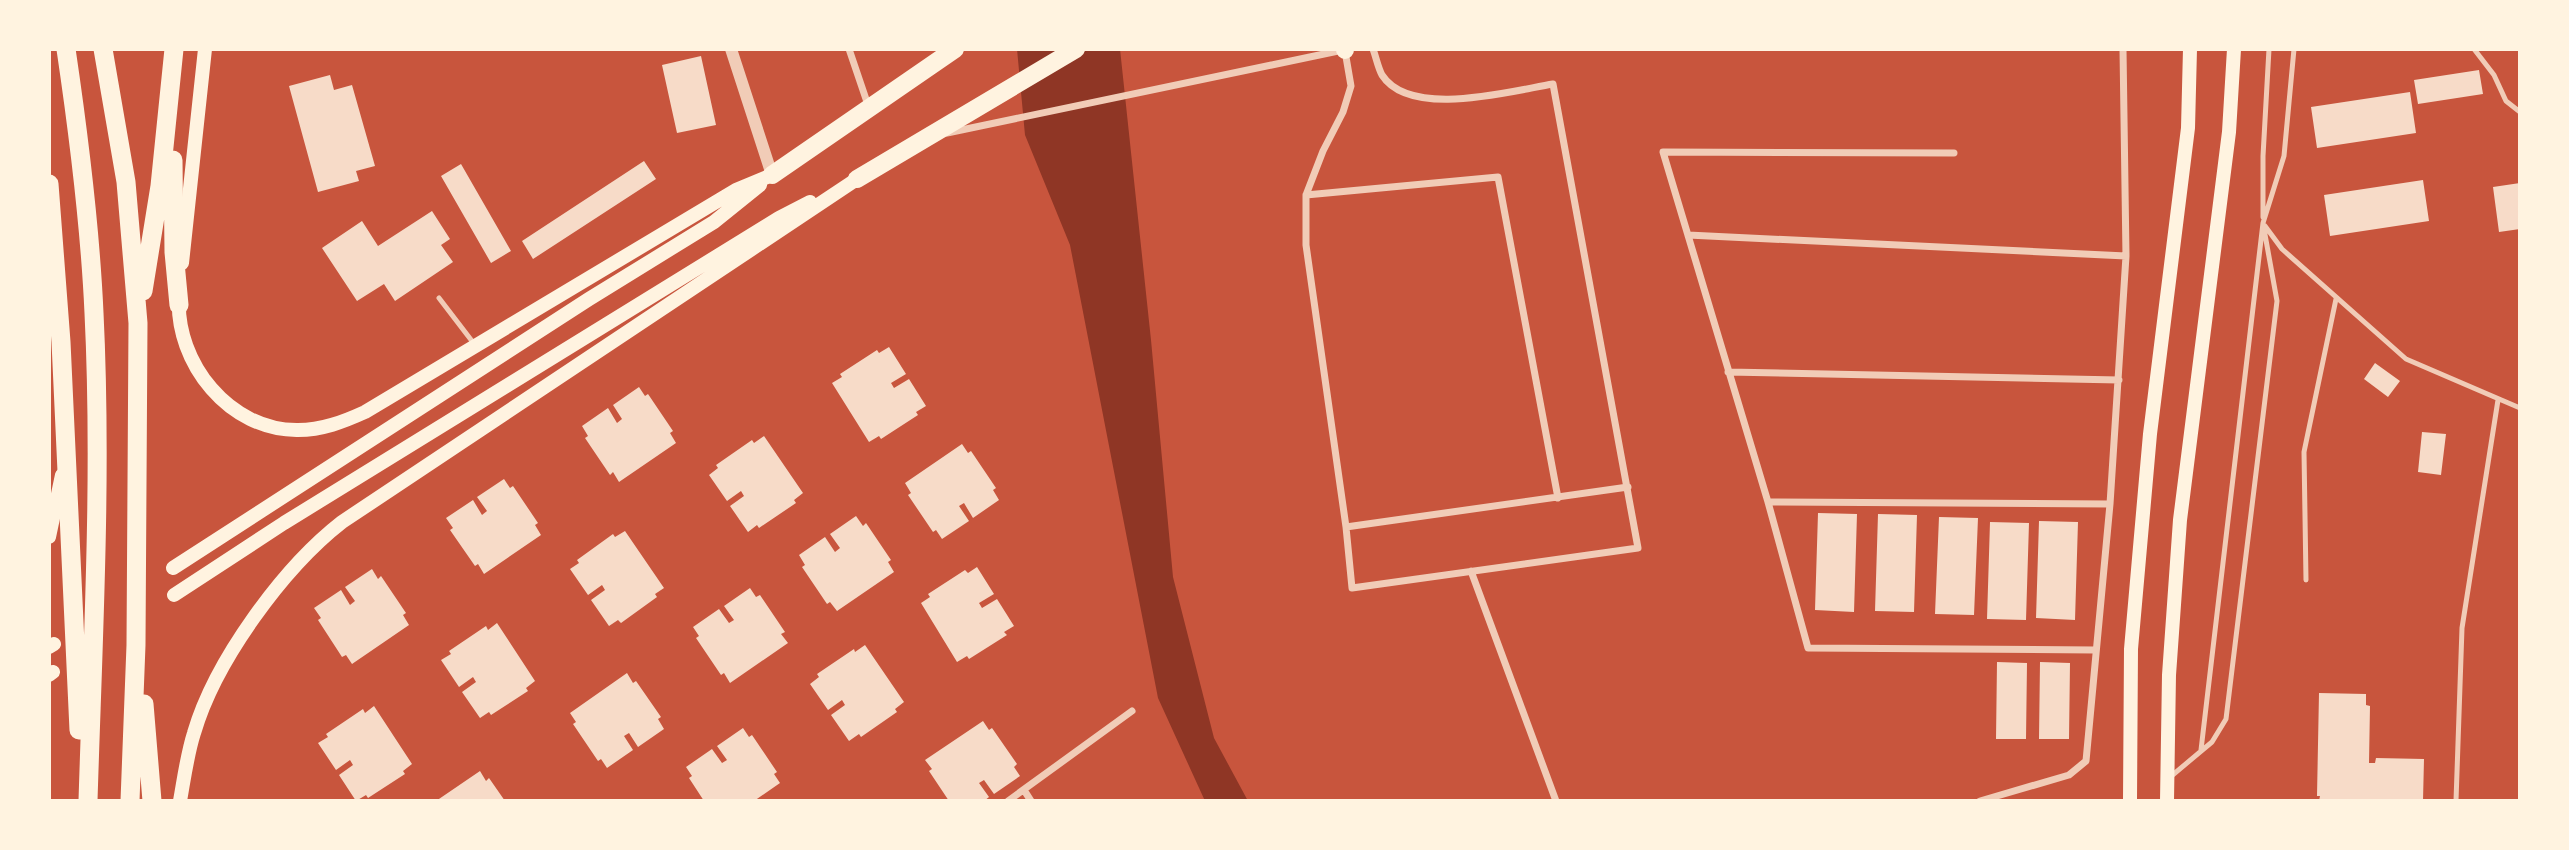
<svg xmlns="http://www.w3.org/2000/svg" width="2569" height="850" viewBox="0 0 2569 850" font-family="Arial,sans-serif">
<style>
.water{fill:#8f3625}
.building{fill:#f7dbc8}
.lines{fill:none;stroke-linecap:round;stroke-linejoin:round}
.service{stroke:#f1ccb7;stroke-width:5}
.minor{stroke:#f1ccb7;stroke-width:7}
.tertiary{stroke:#f1ccb7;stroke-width:12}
.secondary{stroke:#fff3e0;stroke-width:14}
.primary{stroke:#fff3e0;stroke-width:18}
.trunk{stroke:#fff3e0;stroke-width:19}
</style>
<rect width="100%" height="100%" fill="#c8553d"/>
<path class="water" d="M1017 49H1120L1151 340 1173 577 1214 738 1248 801H1205L1158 698 1070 245 1025 135Z"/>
<path class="building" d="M701 56 716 125 677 133 662 65Z
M2479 70 2483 94 2418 104 2414 80Z
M330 75 334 90 352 85 375 166 356 171 359 181 318 192 289 86Z
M2410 92 2416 133 2317 148 2311 107Z
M644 161 656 179 533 259 522 241Z
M461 164 511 251 491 263 441 176Z
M2423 180 2429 221 2330 236 2324 195Z
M2520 183V229L2499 232 2493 187Z
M432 211 450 239 441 245 453 262 395 301 384 284 357 301 322 248 362 221 378 246Z
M889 347 906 374 891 383 894 388 909 379 926 406 916 412 918 415 881 439 879 436 869 442 832 383 842 377 840 374 877 350 879 353Z
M2375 363 2400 381 2388 397 2364 379Z
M639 387 645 396 648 394 673 431 670 433 676 443 619 482 613 472 610 475 585 438 588 436 582 426 608 408 617 423 622 419 613 405Z
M2422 432 2446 434 2441 475 2418 472Z
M764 436 803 493 794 500 796 503 759 528 757 525 748 532 730 506 744 496 741 491 727 501 709 475 718 468 716 465 752 440 754 443Z
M962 444 968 453 971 451 996 488 993 490 999 500 973 518 964 503 959 506 969 521 942 539 936 530 933 532 908 495 911 493 905 483Z
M504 479 510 488 513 486 538 523 535 525 541 535 484 574 478 564 475 566 450 530 453 528 446 518 473 500 482 515 487 511 477 497Z
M1818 513 1857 514 1854 612 1815 610Z
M1878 514 1917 515 1914 612 1875 611Z
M856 516 863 526 866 523 891 560 888 562 894 572 837 611 830 602 827 604 802 567 805 565 799 555 825 537 835 552 840 548 830 534Z
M1939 517 1978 518 1974 615 1935 614Z
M2039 521 2078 522 2075 620 2036 618Z
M1990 522 2029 523 2026 620 1987 619Z
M625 531 664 588 655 594 657 597 621 623 618 620 609 626 591 600 605 590 602 585 588 595 570 569 579 563 577 560 613 534 615 537Z
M977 567 994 594 979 603 982 608 997 599 1014 626 1004 632 1007 635 969 659 967 656 957 662 921 603 930 597 928 594 965 570 968 573Z
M372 569 378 579 381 576 406 613 403 615 409 625 352 664 346 655 342 657 318 620 321 618 314 608 341 590 350 605 355 601 345 587Z
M750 588 756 597 760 595 785 632 781 634 788 643 730 683 724 673 721 675 696 638 699 636 693 627 719 609 729 623 734 620 724 606Z
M497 623 535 681 526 688 528 691 491 715 489 712 480 718 462 692 476 682 473 677 459 687 441 660 451 654 449 651 486 626 488 630Z
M865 645 904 702 895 709 897 712 861 737 859 734 849 741 831 715 845 705 842 700 828 710 810 684 819 677 817 674 854 649 855 652Z
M1997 662 2027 663 2026 739H1996Z
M2040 662 2070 663 2069 739H2039Z
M627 673 633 683 636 681 661 717 658 719 664 729 638 747 629 733 624 736 633 750 607 768 601 759 598 761 573 724 576 722 570 713Z
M2319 693 2366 694V705L2370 706 2369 763H2375L2376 758 2424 759 2423 801H2319L2320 796H2317Z
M374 706 412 764 403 771 405 774 368 798 366 795 356 801 339 775 353 765 350 760 336 770 318 743 328 737 326 734 363 709 365 713Z
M983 721 989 730 992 728 1017 764 1014 767 1020 776 994 794 984 780 979 783 989 797 984 801H949L929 771 932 769 925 760Z
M743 728 749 737 752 735 777 772 774 774 780 783 754 801H704L689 778 692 776 686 767 712 749 722 763 727 760 717 746Z
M480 771 486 781 489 778 505 801H436Z"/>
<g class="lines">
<path class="service" d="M2474 49 2494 75 2506 101 2520 112
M2263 217V156L2269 49
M2265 226 2282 249 2406 359 2520 408
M439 298 475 345
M2306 580 2304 452 2336 299
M2201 750 2263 223 2284 156 2294 49
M2169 778 2212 742 2226 719 2277 301 2264 229
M2456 801 2462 628 2498 400"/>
<path class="minor" d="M849 49 869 108
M1345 51 1351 86 1343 112 1323 151 1306 195V245L1346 527 1628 487
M947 133 1343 50
M1954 153 1663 152 1768 502 1808 648 2095 650
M1306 195 1498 177 1558 498
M1688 235 2126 256
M1728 372 2119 380
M1768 502 2110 504
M1346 527 1352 588 1638 548 1553 84C1511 91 1410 119 1382 75 1378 68 1376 57 1373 49
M1471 571 1556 801
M1024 790 1031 801
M1008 801 1132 711
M1980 801 2069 775 2086 761 2110 504 2126 256 2123 49"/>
<path class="tertiary" d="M731 49 772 175"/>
<path class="secondary" d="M182 263 205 49
M179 297C175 363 230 431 298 430 322 430 343 422 365 412L736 190 772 175
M49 537 62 475
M173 568 589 299 714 222 760 185
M174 595 284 523 779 218 810 202
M49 647 54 644
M49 675 53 672
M180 801C184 779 187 755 194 733 215 661 283 568 342 522L857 179
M2130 801 2131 649 2150 434 2188 128 2190 49
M2167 801 2169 675 2180 520 2229 132 2234 49"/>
<path class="primary" d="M1345 49V50
M772 175 955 49
M857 179 1076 49"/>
<path class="trunk" d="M66 49C79 137 90 224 94 313 102 475 93 638 88 801
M103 49 126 182 138 323 136 645 130 801
M173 160 174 252 179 305
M49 184 61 342 79 730
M143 291 160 186 174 49
M144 704 152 801"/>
</g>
<rect width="2569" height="850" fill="none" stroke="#fff3e0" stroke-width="102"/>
</svg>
